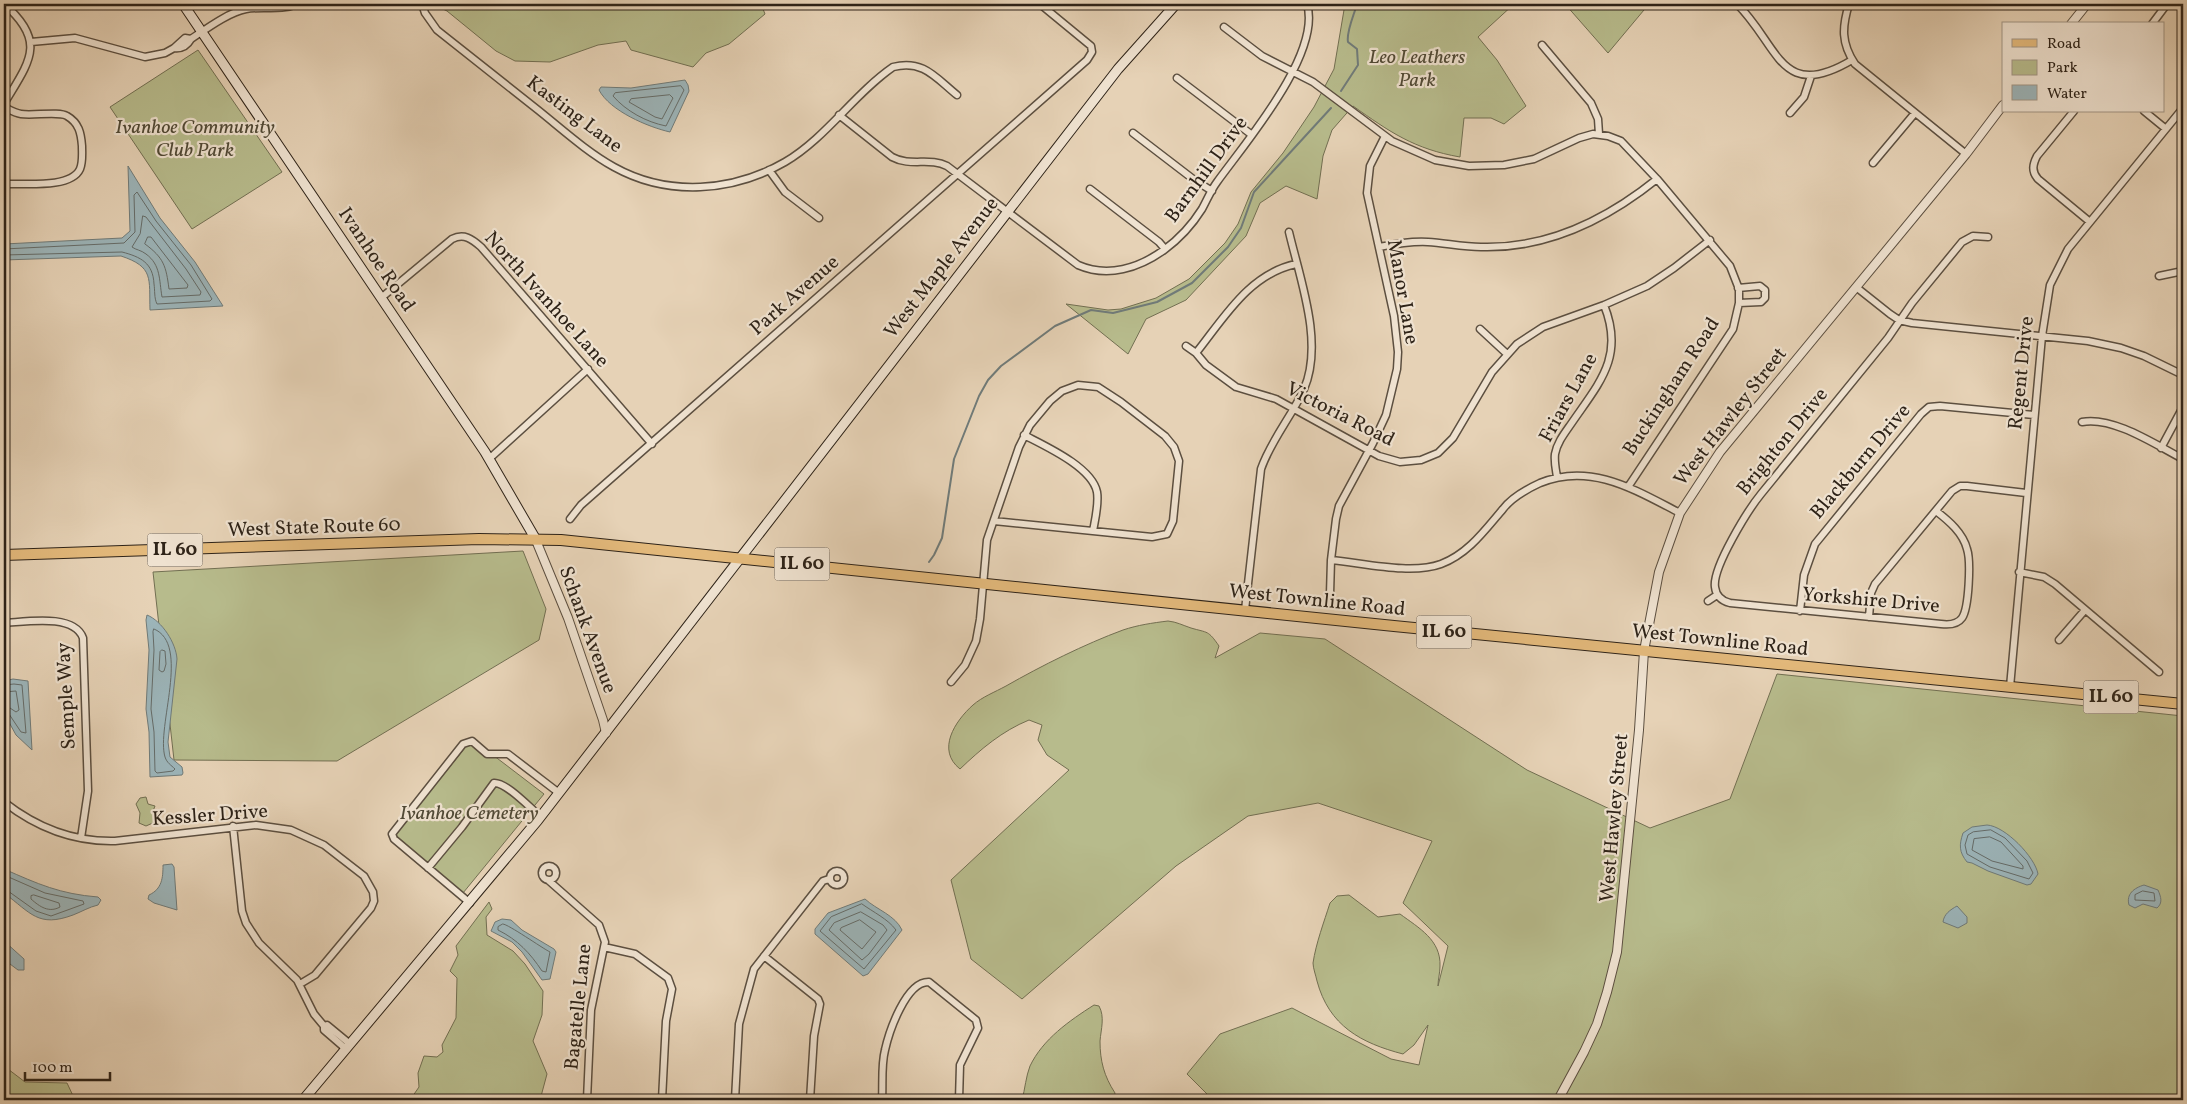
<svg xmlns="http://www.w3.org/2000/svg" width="2187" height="1104" viewBox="0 0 2187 1104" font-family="Vollkorn,serif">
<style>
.green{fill:#b7bb8c;stroke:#726f52}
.water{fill:#9cb5ba;stroke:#707b79}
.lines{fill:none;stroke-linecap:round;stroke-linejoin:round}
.shore{stroke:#656c69;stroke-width:1}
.stream{stroke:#707b79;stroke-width:2}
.minor-casing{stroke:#5c4f40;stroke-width:9}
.tertiary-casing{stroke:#5c4f40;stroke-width:10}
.secondary-casing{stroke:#2e2318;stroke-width:11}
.primary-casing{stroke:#2e2318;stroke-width:12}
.minor{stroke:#efe2d0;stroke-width:6}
.tertiary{stroke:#efe2d0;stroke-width:8}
.secondary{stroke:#efe2d0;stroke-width:9}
.primary{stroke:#e3b97b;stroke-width:10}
.labels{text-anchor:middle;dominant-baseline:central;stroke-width:4.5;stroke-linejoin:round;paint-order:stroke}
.shield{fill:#efe2d0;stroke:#685c4f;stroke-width:1}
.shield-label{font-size:19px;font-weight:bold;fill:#2e2318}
.park-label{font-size:20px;font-style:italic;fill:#504935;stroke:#efe2d0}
.street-label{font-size:20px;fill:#2e2318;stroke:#efe2d0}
</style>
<rect width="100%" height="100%" fill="#e6d2b6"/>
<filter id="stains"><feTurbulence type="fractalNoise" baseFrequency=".004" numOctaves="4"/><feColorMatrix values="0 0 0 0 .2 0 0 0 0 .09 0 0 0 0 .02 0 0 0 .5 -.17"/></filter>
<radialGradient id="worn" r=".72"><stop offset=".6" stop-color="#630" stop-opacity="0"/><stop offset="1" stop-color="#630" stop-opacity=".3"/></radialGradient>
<path class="green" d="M433 4H525L529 6 534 4H761L765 14 729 44 706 53 693 67 631 50 626 41 598 45 550 62 515 61 496 51 447 11Z
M1345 4H1514L1478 37 1497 60 1526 106 1504 124 1491 118H1464L1460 157C1414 149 1390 132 1353 106L1332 130 1323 156 1317 199 1286 186 1260 203 1246 236 1186 300 1146 319 1128 354 1066 304 1108 310 1121 309 1156 298 1189 279 1225 243 1238 224 1251 192 1283 153 1314 107 1334 69Z
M1565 4H1649L1608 53Z
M198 50 282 172 192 229 110 107Z
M523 551 546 609 539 640 337 761 174 760 153 572Z
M1168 621C1177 622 1182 625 1191 628 1208 633 1208 630 1219 646L1215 658 1260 633 1325 639 1527 770 1650 828 1730 799 1777 674 2183 716V1100H1213L1187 1074 1220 1034 1292 1008 1391 1059 1419 1065 1428 1025 1414 1045 1403 1054C1361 1043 1329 1026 1317 981 1316 976 1313 968 1313 963 1316 943 1324 922 1330 903L1337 896 1349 895 1378 917 1400 914C1419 928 1441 940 1440 966 1440 973 1438 979 1438 986L1448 946 1403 903 1432 841 1318 803 1248 816 1176 866 1022 999 971 959 951 880 1069 770 1047 755 1038 740 1042 725 1029 720C1002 731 981 749 960 769 936 750 955 721 973 705 982 697 995 692 1006 686 1041 666 1085 644 1123 630 1138 625 1152 623 1168 621Z
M472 739 544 794 463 893 395 835Z
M146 797 148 804 155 806 153 811 157 817 155 822 146 826 139 823 140 813 136 804 140 798Z
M489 902 492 909 486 917 487 935 513 951 525 964 543 991 542 1015 533 1041 547 1074 540 1100H410L419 1087 418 1073 424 1056 437 1057 443 1052 442 1045 456 1018 457 978 450 971 458 955 456 946Z
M1094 1005 1099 1006C1105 1017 1101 1029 1100 1041 1100 1061 1104 1076 1115 1093L1114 1100H1022C1025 1089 1026 1076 1030 1066 1043 1039 1069 1021 1094 1005Z
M4 1066 25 1082 67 1083 75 1100H4Z"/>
<path class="water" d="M685 80 688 85 689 91 670 132C648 127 610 111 599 90L601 87 631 88Z
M128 166 160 218 195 262 223 306 150 310C149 278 154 267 121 256L4 260V244L122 238 130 231Z
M147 615C162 621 176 643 177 659L168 742 170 757 182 767 183 773 182 775 150 777 149 732 146 709 149 650 146 620Z
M13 679 28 681 32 750 16 735 4 713V681Z
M1987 825C2005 826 2035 857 2038 874L2031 884 2027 885 1988 871 1972 863 1967 862C1959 852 1959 845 1963 833L1972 827Z
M172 864 174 867 177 910 154 903 148 899 149 895C162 889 163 878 163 865Z
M4 869C38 884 60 894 98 897L101 900 98 905C89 907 81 912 73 915 38 928 31 913 4 893Z
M2144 885 2158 890C2161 897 2163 903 2157 908L2143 904 2135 908 2129 905C2126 894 2134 888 2144 885Z
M865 899C877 910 895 915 902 930L868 974 863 976 815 934V929L828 913Z
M1957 906 1967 917V923L1958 928 1943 922C1944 914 1950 910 1957 906Z
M502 919 511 920 522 930 554 949 556 952 550 979 542 980 522 952 512 942 491 931 495 922Z
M4 941 24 959V970H18L10 964 4 962Z"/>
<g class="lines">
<path class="shore" d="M681 86 684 90 666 126C646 122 626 111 613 96L615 93Z
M670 95 673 98 662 119 655 117 629 102 631 99Z
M143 216 146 217 186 269 201 292 200 295 162 297C159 280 161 265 146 254 141 250 136 250 132 247L140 234Z
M148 237H151L188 285 187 288 169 289C166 266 164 258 145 244Z
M4 249 124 243 135 232 134 195 137 192 156 221 191 265 212 299 210 301 157 304C154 298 155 290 154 284 153 263 141 257 122 252L4 255
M154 629C191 644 156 727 165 757 167 763 171 765 175 769L173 771 157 773 155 771 154 732 151 709 154 650 153 632Z
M162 650 165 651 166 664 164 671 162 672 159 670 160 652Z
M4 685 14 684 22 685 26 733 21 732 9 714 4 713
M4 692 16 691 19 710 16 712 10 708 4 707
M1991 830 2005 838 2027 861 2033 873 2029 879 1990 867 1967 854 1965 845 1968 835 1973 832Z
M1990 837 2001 842 2023 866V869L1992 861 1972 850 1974 839Z
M4 875 45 893 83 901 84 904 51 916 36 911 8 891 4 890
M2143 891 2154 893 2155 901 2135 900V895Z
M34 895 59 903 60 907C49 913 40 907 31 899V896Z
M862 904C873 912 888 919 896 930L864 969 820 931 831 917Z
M861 912 883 925 887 930 869 954 862 960 829 930 834 923Z
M860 920 876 932 862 949 840 930 841 928Z
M503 924C508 924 542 948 550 952L546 972 542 971C530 953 518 940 498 930V927Z"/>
<path class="stream" d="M1341 91 1358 65 1357 49 1348 42C1346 32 1354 15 1357 4
M929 562 934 555 942 538 954 459 979 396 988 380 1001 366 1055 326 1091 310 1113 313 1157 302 1192 283 1228 247 1241 228 1254 192 1331 108"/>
<g class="minor-casing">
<path id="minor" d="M422 4 425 13 437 30C471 57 505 84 538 110 563 130 587 152 614 167 668 197 733 192 785 162 826 138 854 94 893 67 923 59 936 78 957 95
M1737 4C1779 45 1780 103 1852 60
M1849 4C1842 27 1841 43 1855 64L1966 154
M2152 24 2167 4
M1224 27 1262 56 1313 82 1392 141 1435 160 1469 166 1504 165 1534 159 1579 138 1593 134 1608 136 1621 141 1657 179 1730 266 1739 289V303L1733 329 1628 487
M31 42 75 38 145 57 165 53 174 48 185 38 191 39
M1542 45 1591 103 1598 119 1599 134
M174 48C182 49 187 46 191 39 206 29 229 12 246 9 264 6 280 11 297 4
M1177 78 1252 135
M4 104C29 62 48 42 4 4
M4 107C10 110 15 113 21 114 33 116 59 111 67 116 79 123 81 133 82 146 82 153 83 162 80 169 71 189 23 183 4 184
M2074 111 2037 156C2033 164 2031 171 2038 179L2090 222
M2144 111 2166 129
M1790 113 1804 97 1811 76
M839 115 892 157C910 167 930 157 947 166L1078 265C1108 278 1139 268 1164 250 1179 239 1192 225 1202 209 1207 200 1211 190 1217 182 1245 143 1322 54 1307 4
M1133 133 1193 179 1212 191
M1873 163 1915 113
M769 170 785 192 819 218
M1090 189 1159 242 1165 249
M1379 247C1395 244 1411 241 1428 242 1445 243 1463 247 1481 247 1548 249 1606 220 1657 179
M2159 276 2183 271
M1856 287 1890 314 1899 320 1912 323 2088 341 2121 348 2144 356 2183 375
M1738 288 1760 286 1765 290V298L1761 302 1739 303
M381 298 452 239C464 233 472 239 481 247L652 444
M1480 329 1507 354
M1186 346 1196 353 1206 365 1236 387 1276 399 1379 456 1400 462 1421 460 1438 453 1453 438 1492 372 1517 344 1543 327 1604 305 1647 286 1674 268 1710 240
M1196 353C1224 318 1249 274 1296 264
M2082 422C2113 416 2156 445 2183 459
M1024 435C1045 446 1092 467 1097 492 1099 504 1095 520 1093 531
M2161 448 2183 407
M489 459 588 369
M1557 477C1556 470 1554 462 1555 454 1557 443 1564 434 1571 424 1599 383 1625 357 1604 305
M1936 511C1949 521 1963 533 1967 549 1971 561 1969 608 1962 618 1957 625 1949 625 1941 624L1730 603C1722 601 1716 596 1715 587 1712 568 1748 510 1761 494L1888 338 1912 303 1962 242 1973 236 1988 237
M570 519 581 505 1087 60 1092 52 1091 46 1040 4
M1331 560C1364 563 1411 575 1441 564 1468 554 1485 530 1503 509 1512 497 1527 489 1540 483 1591 462 1635 490 1680 513
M2019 572 2044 577 2055 584 2159 672
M1330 594 1331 560 1336 519 1339 506 1373 443 1386 415 1397 369 1398 352 1394 316 1367 193 1370 166 1385 136
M1708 601 1717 595
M1245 610 1261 469C1271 440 1292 416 1304 389 1324 343 1300 279 1289 232
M1800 611 1804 575 1815 544 1921 414 1929 407 1940 406 2034 415
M1869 617 1871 593 1875 584 1952 491 1960 486H1967L2026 493
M4 623C25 622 74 613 83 638L88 791 81 838
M2059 640 2085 610
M951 682 965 665 976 641 980 619 987 540 1019 447 1030 425 1050 401 1062 391 1078 385 1098 387 1121 402 1165 436 1174 447 1179 461 1173 521 1167 534 1152 537 994 521
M2010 687 2042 336 2050 285 2068 249 2183 108
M4 802C36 827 74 842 115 841L256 825 291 830 324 845 364 876 373 892 374 901 371 908 315 975 300 984
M233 826 242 911 246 923 259 943 297 980 314 1014 324 1026V1030L346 1049
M542 873a7 7 0 1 1 14 0a7 7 0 1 1-14 0Z
M428 868 462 827 494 783C506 782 530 808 541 817
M830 878a7 7 0 1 1 14 0a7 7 0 1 1-14 0Z
M548 880 599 925 605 942 591 1010 587 1100
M470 903 394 839 392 834 463 744 472 741 487 754H508L559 793
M604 947 635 954 668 978 672 989 666 1021 662 1100
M764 956 818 999 820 1004 814 1036 810 1100
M324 1026 327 1025 350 1044
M735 1100 739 1024 754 969 823 881 829 879
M882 1100C883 1084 881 1065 885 1050 889 1032 906 981 929 982L976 1020 978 1028 960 1065 959 1100"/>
</g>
<g class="tertiary-casing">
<path id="tertiary" d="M2071 24 2087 4
M535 538 568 618 603 720 606 733
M1558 1100 1584 1052 1597 1024 1607 992 1617 952 1639 730 1644 651 1659 572 1680 513 1720 452 1966 154 2003 105"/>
</g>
<g class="secondary-casing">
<path id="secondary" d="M183 4 485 452 535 538
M303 1100 538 820 1118 69 1176 4"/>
</g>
<g class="primary-casing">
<path id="primary" d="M4 555 479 539 561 540 1394 626 2183 704"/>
</g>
<use href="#minor" class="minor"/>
<use href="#tertiary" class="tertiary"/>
<use href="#secondary" class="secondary"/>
<use href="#primary" class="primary"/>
</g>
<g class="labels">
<g class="shield">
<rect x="147.5" y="533.5" width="55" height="33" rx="4"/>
<rect x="774.5" y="547.5" width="55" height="33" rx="4"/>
<rect x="1416.5" y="615.5" width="55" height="33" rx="4"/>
<rect x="2083.5" y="680.5" width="55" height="33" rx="4"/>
</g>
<g class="shield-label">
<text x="175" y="550">IL 60</text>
<text x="802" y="564">IL 60</text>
<text x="1444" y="632">IL 60</text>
<text x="2111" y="697">IL 60</text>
</g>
<g class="park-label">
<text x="1417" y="58">Leo Leathers<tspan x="1417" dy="23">Park</tspan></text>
<text x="195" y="128">Ivanhoe Community<tspan x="195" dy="23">Club Park</tspan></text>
<text x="469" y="814">Ivanhoe Cemetery</text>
</g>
<g class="street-label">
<text transform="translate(574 115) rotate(37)">Kasting Lane</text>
<text transform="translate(1207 170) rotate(-54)">Barnhill Drive</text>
<text transform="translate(376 260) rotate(56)">Ivanhoe Road</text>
<text transform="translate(942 268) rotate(-52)">West Maple Avenue</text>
<text transform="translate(1402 292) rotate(80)">Manor Lane</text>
<text transform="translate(795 296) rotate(-41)">Park Avenue</text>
<text transform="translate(546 300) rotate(48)">North Ivanhoe Lane</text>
<text transform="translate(2022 373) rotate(-84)">Regent Drive</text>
<text transform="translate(1672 387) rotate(-57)">Buckingham Road</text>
<text transform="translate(1569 398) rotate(-61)">Friars Lane</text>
<text transform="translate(1340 415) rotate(27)">Victoria Road</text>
<text transform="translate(1731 417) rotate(-52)">West Hawley Street</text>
<text transform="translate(1783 442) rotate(-51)">Brighton Drive</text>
<text transform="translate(1861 462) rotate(-50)">Blackburn Drive</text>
<text transform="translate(314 528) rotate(-2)">West State Route 60</text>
<text transform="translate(1317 601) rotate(6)">West Townline Road</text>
<text transform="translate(1871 601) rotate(5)">Yorkshire Drive</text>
<text transform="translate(587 630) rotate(70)">Schank Avenue</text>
<text transform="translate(1720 641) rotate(6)">West Townline Road</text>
<text transform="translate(67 696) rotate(-93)">Semple Way</text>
<text transform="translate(210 816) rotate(-4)">Kessler Drive</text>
<text transform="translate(1615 818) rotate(-85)">West Hawley Street</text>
<text transform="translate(579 1007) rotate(-84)">Bagatelle Lane</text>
</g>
</g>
<rect width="2187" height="1104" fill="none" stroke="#e6d2b6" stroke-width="20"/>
<rect x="5" y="5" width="2177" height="1094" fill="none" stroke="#2e2318" stroke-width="2.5"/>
<rect x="10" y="10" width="2167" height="1084" fill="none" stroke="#2e2318"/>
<rect x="2002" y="22" width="162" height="90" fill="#efe2d0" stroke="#a29686"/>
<rect x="2012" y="39" width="25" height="8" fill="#e3b97b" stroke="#a29686"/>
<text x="2047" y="48" font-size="15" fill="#2e2318">Road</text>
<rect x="2012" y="60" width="25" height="15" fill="#b7bb8c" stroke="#a29686"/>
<text x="2047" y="72" font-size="15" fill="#2e2318">Park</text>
<rect x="2012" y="85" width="25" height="15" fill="#9cb5ba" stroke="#a29686"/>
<text x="2047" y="98" font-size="15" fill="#2e2318">Water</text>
<path d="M25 1072v8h85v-8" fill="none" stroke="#2e2318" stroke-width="2.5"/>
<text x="32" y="1072" font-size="15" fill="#2e2318" stroke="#efe2d0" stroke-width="4" paint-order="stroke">100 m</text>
<rect width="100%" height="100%" filter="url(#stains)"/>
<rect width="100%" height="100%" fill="url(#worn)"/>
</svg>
